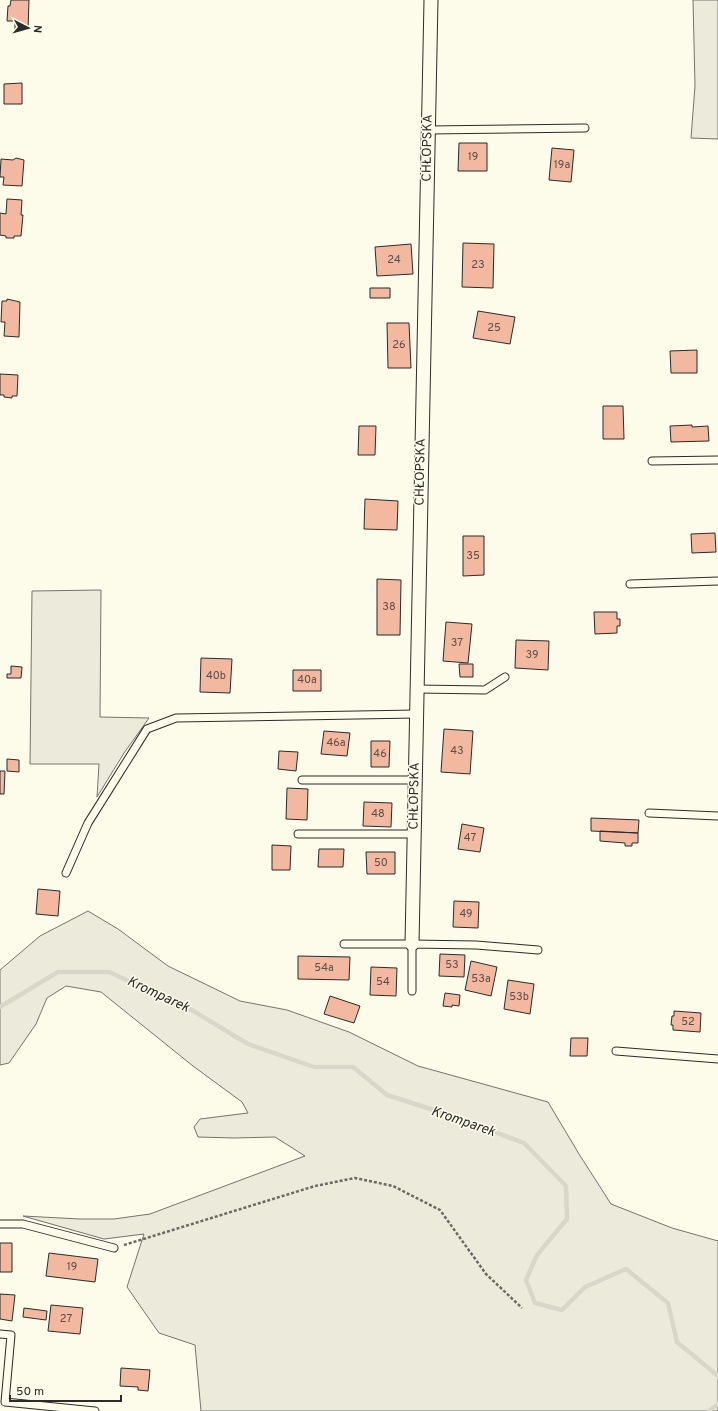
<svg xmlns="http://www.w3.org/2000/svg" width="718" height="1411" viewBox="0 0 718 1411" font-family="Overpass,sans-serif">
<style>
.green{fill:#ecebdb;stroke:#74746e}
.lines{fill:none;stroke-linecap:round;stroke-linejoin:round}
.stream{stroke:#d8d7c9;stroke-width:4.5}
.building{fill:#f2b8a0;stroke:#2b2b2b}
.service-casing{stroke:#2b2b2b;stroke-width:9}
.minor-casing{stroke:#2b2b2b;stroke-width:15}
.path{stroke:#6a6964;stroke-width:2.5;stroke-dasharray:3 2;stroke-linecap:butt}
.service{stroke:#fdfbea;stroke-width:7}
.minor{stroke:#fdfbea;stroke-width:13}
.labels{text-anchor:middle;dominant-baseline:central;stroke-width:3;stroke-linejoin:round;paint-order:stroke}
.number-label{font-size:11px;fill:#5d4e48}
.street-label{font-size:13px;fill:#2b2b2b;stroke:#fdfbea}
.water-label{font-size:14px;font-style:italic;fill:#2b2b2b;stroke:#fdfbea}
</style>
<rect width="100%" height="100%" fill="#fdfbea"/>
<path class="green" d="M693 0H718V139L691 138 695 86Z
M101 590 100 717 149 718 124 753 97 797 99 764H30L32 591Z
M88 911 118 929 168 966 240 1001 287 1010 349 1032 418 1066 548 1102 579 1154 611 1204 672 1228 718 1241V1411H201L195 1345 159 1333 127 1287 144 1234 104 1239 23 1216 80 1219H114L150 1214 305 1156 275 1137 234 1138 198 1137 194 1127 200 1119 248 1113 242 1102 193 1066 101 992 66 986 47 998 36 1024 9 1063 0 1065V970L40 936Z"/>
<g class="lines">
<path class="stream" d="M0 1007 58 972H109L190 1009 248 1044 314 1067H353L387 1095 452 1116 524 1143 566 1186 567 1219 537 1255 526 1280 535 1303 562 1310 585 1287 626 1269 668 1303 677 1342 718 1376
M709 1411 718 1404"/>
</g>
<path class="building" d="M11 0H29L28 30H15V21H7L8 6H10Z
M22 83V104H4V84Z
M459 143H487V171H458Z
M552 148 574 150 571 182 549 180Z
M16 158 24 160 22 186 3 185 4 177H0L1 159 13 160Z
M7 199 22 200 21 215H23L21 236H14V238H6V236L0 235V213L6 214Z
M463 243 494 244 493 288 462 287Z
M411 244 413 274 377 276 375 247Z
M370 288H390V298H370Z
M7 299 20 302 19 337 4 336 5 322H1L2 301H7Z
M478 311 515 317 510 344 473 338Z
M387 323H409L411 368H388Z
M697 350V373H671L670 351Z
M0 374 18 375 17 396H12V398L4 397V395H0Z
M603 406H623L624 439H603Z
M692 425V427L708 426 709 441 671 442 670 426Z
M359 426H376L375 455H358Z
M365 499 398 501 397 530 364 529Z
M715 533 716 552 692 553 691 534Z
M463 536H484V575L463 576Z
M377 579 401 580 400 635H377Z
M594 612H617V619H620V626H617V633L595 634Z
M446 622 472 624 468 663 443 661Z
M516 640 549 641 548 670 515 668Z
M201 658 232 659 230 693 200 692Z
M459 664H473V677H460Z
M11 666 22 667 21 678H7V674H11Z
M293 670H321V691H293Z
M444 729 473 731 470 774 441 772Z
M324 731 350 733 347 756 321 754Z
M371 741H390L389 767H371Z
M279 751 298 752 296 771 278 769Z
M7 759 19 760V772L7 771Z
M0 771H5L4 794H0Z
M287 788 308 789 307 820 286 819Z
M364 802 392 803 391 827 363 826Z
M591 818 639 820 638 833 591 831Z
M462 824 484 828 480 852 458 849Z
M600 831 638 833V843H632V846H625V843L600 841Z
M272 845 291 846 290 870H272Z
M319 849H344L343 867H318Z
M366 852H395V874H367Z
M38 889 60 891 58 916 36 914Z
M454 901 479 902 478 928 453 927Z
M440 954 465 955 464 977 439 976Z
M298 956 350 957 349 980 298 979Z
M471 961 497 967 491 996 465 990Z
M371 967 397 968 396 996 370 995Z
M508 980 534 984 530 1014 504 1009Z
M445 993 460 995 459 1006 452 1005V1007L443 1006Z
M330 996 360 1006 354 1023 324 1014Z
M674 1011 701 1013 700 1032 673 1030V1025H671L672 1016H674Z
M571 1038H588L587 1056H570Z
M0 1243H12V1272H0Z
M49 1253 98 1259 95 1282 46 1276Z
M0 1294 15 1295 12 1321 0 1319Z
M51 1305 83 1308 80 1334 48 1331Z
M24 1308 47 1311 46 1320 23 1317Z
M121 1368 150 1370 148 1391 138 1390V1387L120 1386Z"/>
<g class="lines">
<g class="service-casing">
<path id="service" d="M428 130 585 128
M652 461 718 460
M630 584 718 581
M417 689 485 690 505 677
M302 780H415
M649 813 718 816
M298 834H414
M66 873 88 823 147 729 176 718 416 714
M344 944H412L476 945 538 950
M412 991V944
M616 1051 718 1059
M0 1224H23L114 1248
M0 1334 11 1335 5 1402 95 1411"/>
</g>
<g class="minor-casing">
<path id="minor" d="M412 944 431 0"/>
</g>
<path class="path" d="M124 1245 315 1186 355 1178 393 1186 440 1210 486 1274 522 1308"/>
<use href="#service" class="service"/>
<use href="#minor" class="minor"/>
</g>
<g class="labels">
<g class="number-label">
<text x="473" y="157">19</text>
<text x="562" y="165">19a</text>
<text x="394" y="260">24</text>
<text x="478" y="265">23</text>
<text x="494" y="328">25</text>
<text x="399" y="345">26</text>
<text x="473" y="556">35</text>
<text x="389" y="607">38</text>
<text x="457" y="643">37</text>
<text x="532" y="655">39</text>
<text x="216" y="676">40b</text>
<text x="307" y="680">40a</text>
<text x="336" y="743">46a</text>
<text x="457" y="751">43</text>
<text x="380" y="754">46</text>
<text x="378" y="814">48</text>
<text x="470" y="838">47</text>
<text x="381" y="863">50</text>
<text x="466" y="914">49</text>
<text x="452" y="965">53</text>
<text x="324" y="968">54a</text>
<text x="481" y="979">53a</text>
<text x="383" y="982">54</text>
<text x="519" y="997">53b</text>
<text x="688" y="1022">52</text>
<text x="72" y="1267">19</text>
<text x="66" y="1319">27</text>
</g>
<g class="street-label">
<text transform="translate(428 148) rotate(-89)">CHŁOPSKA</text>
<text transform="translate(421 472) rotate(-89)">CHŁOPSKA</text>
<text transform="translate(415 796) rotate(-89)">CHŁOPSKA</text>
</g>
<g class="water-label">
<text transform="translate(158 995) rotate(25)">Kromparek</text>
<text transform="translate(463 1122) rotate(19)">Kromparek</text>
</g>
</g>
<g transform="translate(28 28) rotate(96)" stroke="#fdfbea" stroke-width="3" paint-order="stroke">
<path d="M0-3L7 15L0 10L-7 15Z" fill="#2b2b2b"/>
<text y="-6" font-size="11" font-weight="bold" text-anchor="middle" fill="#2b2b2b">N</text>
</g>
<path d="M10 1395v6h111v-6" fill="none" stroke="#2b2b2b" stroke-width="2"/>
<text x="16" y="1395" font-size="12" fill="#2b2b2b" stroke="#fdfbea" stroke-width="3" paint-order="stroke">50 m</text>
</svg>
